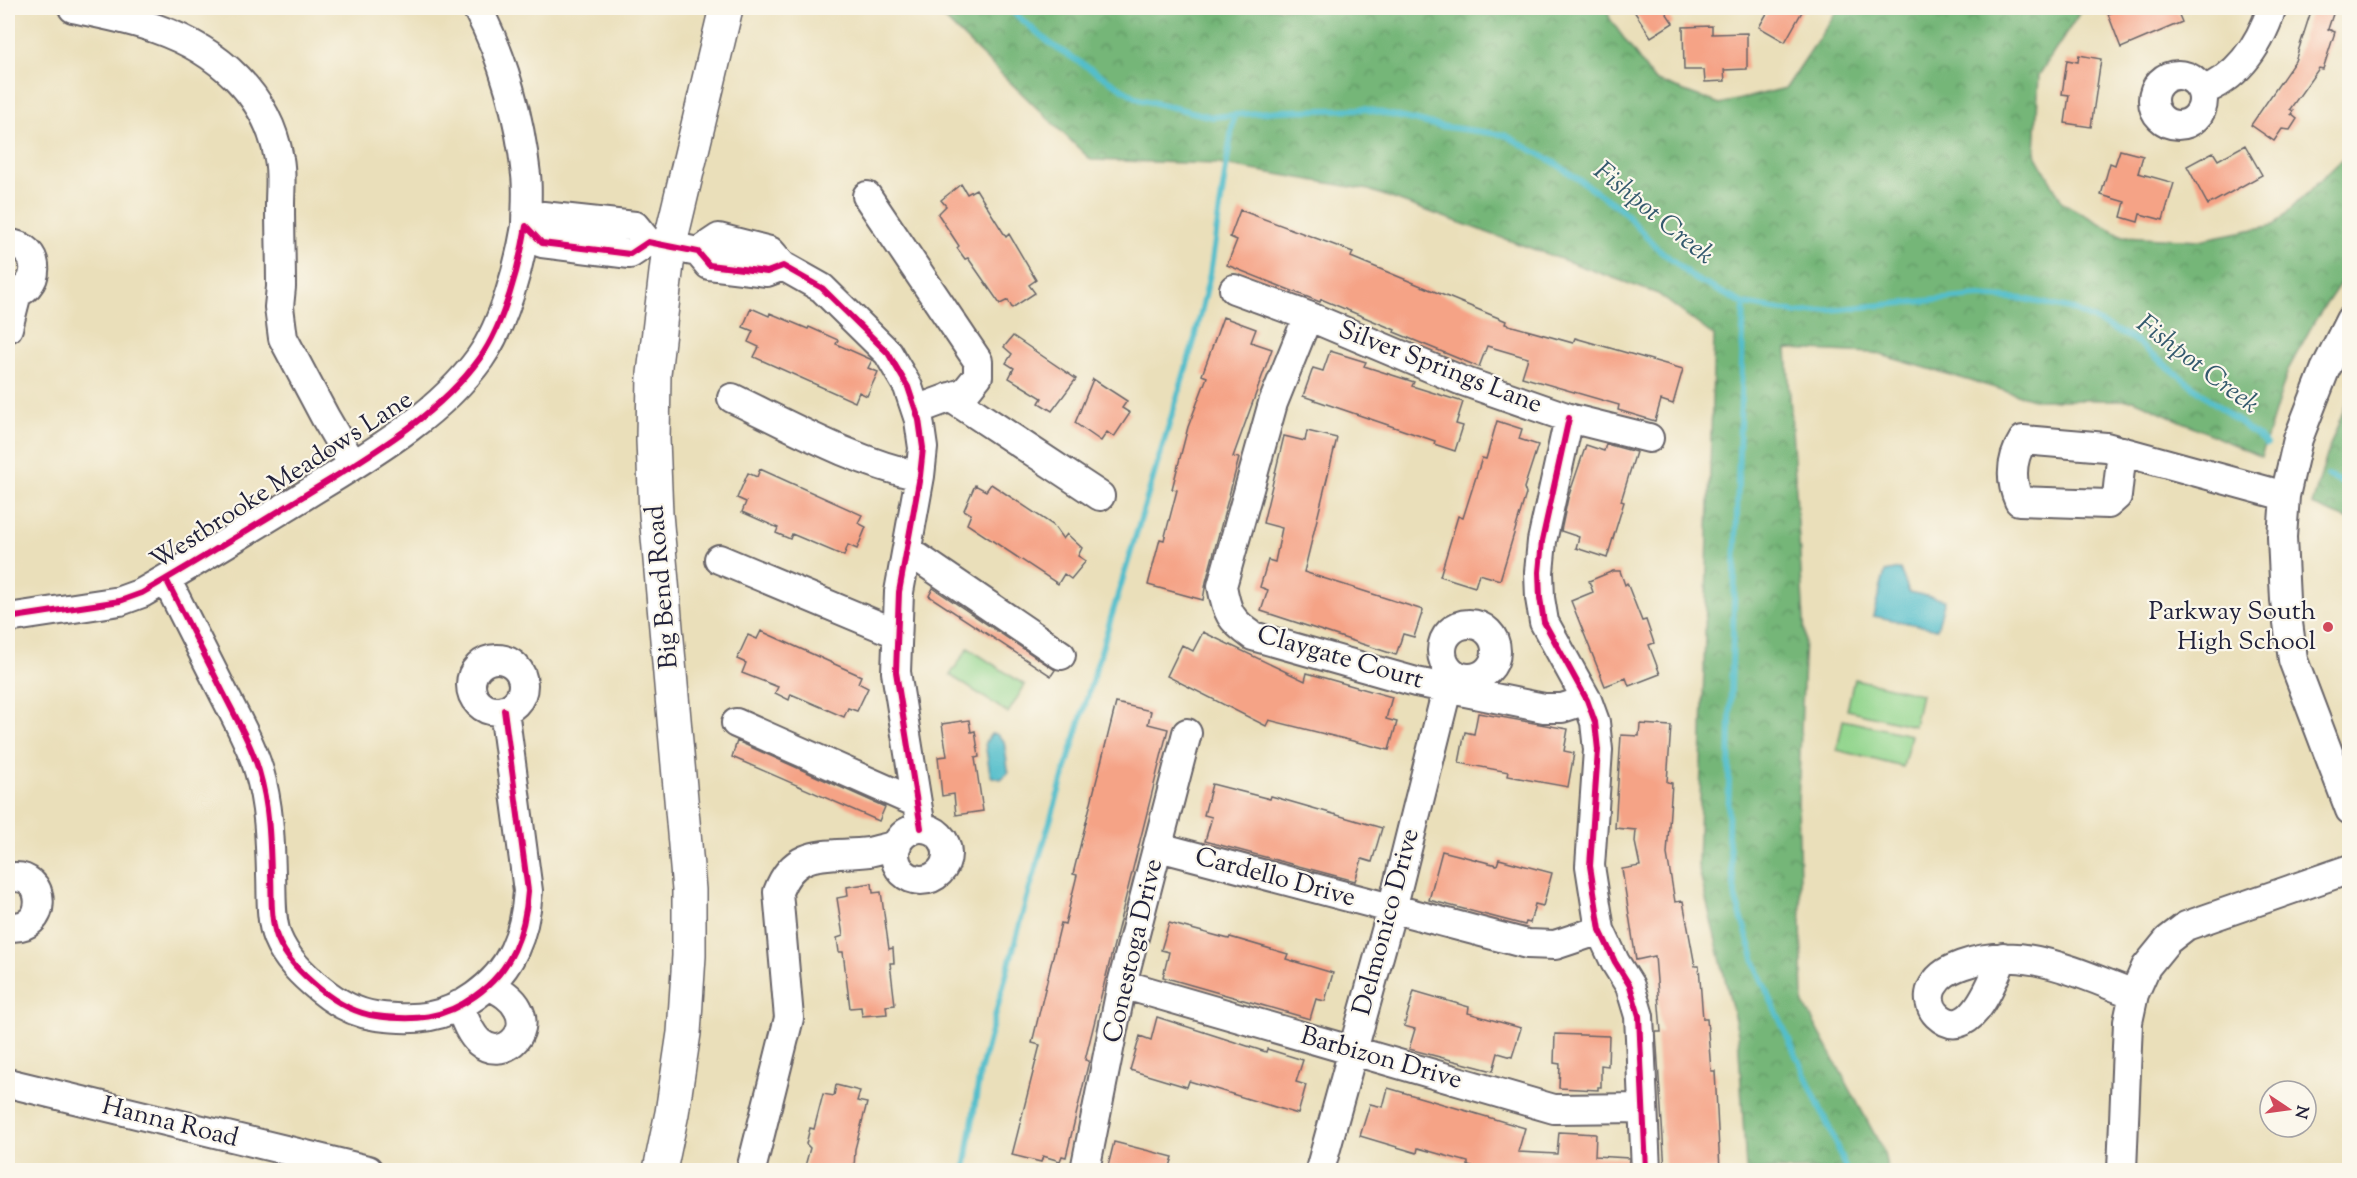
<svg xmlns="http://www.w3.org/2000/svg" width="2357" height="1178" viewBox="0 0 2357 1178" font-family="'Sorts Mill Goudy',serif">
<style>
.forest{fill:url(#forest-crowns);stroke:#4c6c5a;stroke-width:1.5}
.garden{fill:#92d58d;stroke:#5a7c64;stroke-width:1.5}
.water{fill:#52becb;stroke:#3a7083;stroke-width:1.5}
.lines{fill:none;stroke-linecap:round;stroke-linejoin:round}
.stream{stroke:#52becb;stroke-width:6}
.building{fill:#f5a386}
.minor-casing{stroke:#686467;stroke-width:32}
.major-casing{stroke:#686467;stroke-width:36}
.minor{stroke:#fff;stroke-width:28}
.major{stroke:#fff;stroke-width:33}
.cycleway-casing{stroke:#fbf7ec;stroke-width:10}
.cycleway{stroke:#d6006c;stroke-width:6}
.poi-dot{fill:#d1495b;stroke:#fbf7ec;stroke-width:2}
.labels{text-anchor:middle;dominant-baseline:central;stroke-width:4.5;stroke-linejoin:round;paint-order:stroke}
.street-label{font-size:26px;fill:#22223b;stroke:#fbf7ec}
.poi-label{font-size:26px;fill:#22223b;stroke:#fbf7ec;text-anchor:end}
.water-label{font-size:27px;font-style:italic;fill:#33596d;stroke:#fbf7ec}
</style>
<defs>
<pattern id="forest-crowns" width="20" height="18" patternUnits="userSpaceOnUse" patternTransform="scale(1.5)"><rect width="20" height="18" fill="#75b678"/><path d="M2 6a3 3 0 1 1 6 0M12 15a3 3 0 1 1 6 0" fill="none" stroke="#609464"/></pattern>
</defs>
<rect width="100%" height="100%" fill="#fbf7ec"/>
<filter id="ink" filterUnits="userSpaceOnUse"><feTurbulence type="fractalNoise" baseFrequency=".0167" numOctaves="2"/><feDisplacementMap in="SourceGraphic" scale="12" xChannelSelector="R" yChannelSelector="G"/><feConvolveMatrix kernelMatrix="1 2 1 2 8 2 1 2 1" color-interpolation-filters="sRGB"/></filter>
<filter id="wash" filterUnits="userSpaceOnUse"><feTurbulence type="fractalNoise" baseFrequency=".008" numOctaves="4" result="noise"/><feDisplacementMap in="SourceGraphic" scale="24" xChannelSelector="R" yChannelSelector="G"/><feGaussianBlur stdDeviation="1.35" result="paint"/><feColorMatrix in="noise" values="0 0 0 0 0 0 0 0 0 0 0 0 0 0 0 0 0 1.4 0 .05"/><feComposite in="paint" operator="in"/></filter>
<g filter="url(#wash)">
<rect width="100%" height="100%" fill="#eadfba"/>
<path class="forest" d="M933 8H1607L1610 19 1654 80 1720 104 1786 88 1839 8H2083L2039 75 2035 153 2063 203 2123 236 2200 240 2274 225 2349 153V270L2314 322 2288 370 2261 457 2134 400H2037L1874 353 1787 349 1805 636 1798 802 1803 1002 1883 1150 1888 1170H1746L1738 1033 1698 866 1714 336 1658 294 1369 190 1218 164 1091 160Z
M2349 396V520L2312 505 2330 445Z"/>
<path class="garden" d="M968 648 1025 685 1008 713 950 675Z
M1854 679 1921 694 1914 726 1847 710Z
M1843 720 1911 735 1903 767 1837 750Z"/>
<path class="water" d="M1900 569 1909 592 1945 600 1937 629 1873 616 1885 572Z
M991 734H996L1004 741 1008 769V773L1001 779 992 777 990 773 985 743Z"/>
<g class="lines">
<path class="stream" d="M1008 8 1052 45 1139 99 1212 117 1279 111 1365 109 1439 126 1505 135 1555 163 1621 209 1655 246 1695 279 1744 304 1798 313 1978 296 2024 299 2074 310 2131 338 2267 444
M1744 304 1730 722 1728 837 1736 900 1759 974 1831 1132 1846 1170
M2327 476 2350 485
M965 1170 980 1072 1027 898 1195 338 1210 274 1234 115"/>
</g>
<g id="blocks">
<path class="building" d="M1632 8H1663L1673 23 1651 37Z
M1770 8H1804L1785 42 1759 27Z
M2123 8H2176L2182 22 2121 48 2108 14Z
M2312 8H2335L2328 29 2335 32 2323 69 2319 68 2290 109 2293 111 2291 114 2297 119 2290 130 2282 129 2274 141 2251 125 2295 61Z
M1712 26V34L1747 33V69L1724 70 1725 81 1705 82 1704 70H1684L1683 27Z
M2079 55 2101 59 2091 127 2065 123 2069 95 2062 94 2067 60 2078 62Z
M2245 145 2262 175 2208 205 2187 166 2213 152 2218 160Z
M2120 150 2143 156 2138 173 2174 183 2163 220 2140 214 2138 222 2121 217 2125 202 2101 195 2110 163 2115 165Z
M961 184 967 194 976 189 1006 237 1009 234 1036 280 1029 285 1035 293 1012 308 1008 300 1000 304 968 258 965 259 957 248 959 246 938 214 946 206 941 200Z
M1240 210 1353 252 1351 257 1506 321 1505 324 1573 343 1575 338 1683 369 1673 404 1661 400 1655 421 1618 410 1619 405 1522 377 1528 358 1487 346 1479 367 1394 332 1395 330 1321 299 1320 302 1227 265 1237 240 1230 237Z
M751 308 769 316 770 313 808 329 809 327 838 340 836 344 870 359 872 360 868 368 878 372 867 396 859 392 855 402 754 357 759 347 748 342 753 331 743 327Z
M1223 317 1256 329 1251 342 1272 349 1233 457 1239 458 1206 582 1203 600 1148 585 1160 539 1164 540 1177 490 1172 489 1188 427 1207 377 1202 375Z
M1013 336 1076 379 1052 411 1039 403 1042 398 1009 378 1014 368 1006 363 1012 354 1004 347Z
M1330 351 1366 362 1364 366 1414 382 1412 386 1463 402 1456 424 1463 426 1455 451 1434 444 1435 441 1303 396 1313 368 1323 371Z
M1093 379 1127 401 1122 408 1130 413 1114 437 1107 432 1101 441 1075 423Z
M1497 421 1522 429 1519 439 1538 445 1524 488 1526 494 1500 580 1479 574 1475 587 1440 576 1458 516 1463 518 1482 458 1486 459Z
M1307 431 1337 438 1304 572 1423 610 1414 637 1403 634 1396 655 1261 611 1268 590 1260 587 1268 560 1275 562 1282 528 1263 523 1284 436 1305 441Z
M1606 444 1636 452 1621 501 1624 502 1607 558 1576 548 1579 537 1561 531 1568 498 1586 445 1604 451Z
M760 469 862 515 858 523 866 527 857 549 848 545 844 556 792 534 790 539 776 533 778 528 742 512 746 502 737 498 748 473 757 477Z
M991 484 1053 525 1063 539 1067 534 1082 548 1078 556 1086 561 1071 579 1064 574 1058 584 967 524 971 514 964 510 975 485 986 491Z
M1613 571H1620L1625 585 1627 583 1642 621 1646 620 1654 643 1649 645 1660 674 1629 686 1626 678 1605 686 1571 601 1593 592 1589 581Z
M933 588 1055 670 1051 676 929 596Z
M761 631 861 676 858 683 868 688 857 711 848 708 844 717 791 694 789 700 775 693 778 687 742 673 746 663 737 659 748 635 757 639Z
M1203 632 1305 681 1307 673 1392 697 1386 719 1397 722 1389 750 1269 720 1266 726 1167 676 1182 645 1193 651Z
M1116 703 1151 711 1148 724 1168 729 1085 1060 1089 1061 1066 1157 1062 1156 1060 1161 1043 1156 1041 1162 1012 1155 1040 1045 1032 1043 1061 923 1065 924 1077 875 1073 874Z
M1478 713 1568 729 1564 751 1574 753 1568 787 1508 776 1509 772 1459 763 1465 732 1474 734Z
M969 720 971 732 975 731 979 757 975 758 983 811 956 815 954 794 942 796 938 757 947 756 942 724Z
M1640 724 1671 726 1667 782 1672 783 1667 854 1675 902 1683 901 1695 966H1699L1703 1019H1707L1711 1071H1715L1720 1170H1665L1656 1032H1661L1655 956 1636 960 1622 869 1640 866 1635 842 1636 830 1615 828 1621 735 1639 736Z
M737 741 885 807 879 821 732 757Z
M1212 784 1270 799 1271 796 1382 828 1372 862 1362 859 1355 881 1205 841 1212 817 1204 815Z
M1442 851 1497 865 1499 859 1552 873 1543 906 1535 904 1530 923 1526 922 1525 925 1429 900Z
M872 883 873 893 881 892 889 949 893 948 894 963H890L895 1005 886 1006 887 1014 862 1016 861 1007 850 1008 843 952H839L837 938 843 936 837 898 848 896 847 887Z
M1169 923 1229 939 1230 937 1288 954 1286 959 1333 973 1325 1001 1316 999 1310 1019 1163 977 1169 952 1161 950Z
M1414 991 1469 1007 1468 1013 1521 1028 1512 1057 1498 1053 1493 1071 1409 1049 1415 1029 1404 1026Z
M1157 1017 1266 1052 1267 1049 1303 1060 1296 1082 1306 1085 1298 1114 1189 1081 1187 1087 1130 1070 1140 1036 1151 1040Z
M1555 1034 1609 1036 1608 1066 1601 1065V1087H1598V1090L1559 1088 1560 1064 1554 1063Z
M836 1085 860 1091 857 1101 867 1103 855 1149 854 1170H804L810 1148 806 1144 810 1128 814 1129 823 1094 834 1096Z
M1388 1088 1525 1128 1518 1152 1557 1154 1559 1132 1596 1134 1595 1156 1629 1158 1628 1170H1484L1468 1166V1162L1418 1148 1417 1153 1360 1136 1370 1104 1383 1107Z
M1114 1142 1173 1157 1169 1170H1107Z"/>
</g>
</g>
<g filter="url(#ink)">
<use href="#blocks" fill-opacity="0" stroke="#686467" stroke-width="1.5"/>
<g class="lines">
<g class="minor-casing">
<path id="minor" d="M73 8C101 14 130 19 157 29 217 50 268 94 279 159 282 174 280 190 280 205 280 232 281 260 281 287L279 307 283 338 325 417 353 465
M477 8C504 58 520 119 526 175 528 192 526 209 526 226
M2153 100a25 25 0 1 1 50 0a25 25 0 1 1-50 0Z
M2202 91C2239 77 2260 44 2272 8
M867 196 978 361V376L965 392 916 410
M526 226 543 216 635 226 648 242
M8 244C43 245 43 292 8 295
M698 252 719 238 770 251 783 266
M1234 289 1308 316 1460 380 1569 418 1649 438
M1308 316 1273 403 1222 586C1227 613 1230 620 1253 636L1416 682 1544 708H1562L1587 700
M2350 320 2325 370 2298 439 2285 496 2282 537 2285 600 2293 660 2350 810
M8 328 17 293
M950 397 1100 496
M732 398C793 427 854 462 920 476
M1569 418 1542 541 1539 572 1540 598 1544 622 1587 700 1595 722 1598 750 1590 866 1600 930 1615 962 1630 986 1639 1016 1646 1170
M2122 451 2117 496 2108 504 2019 501C2010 480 2011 459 2023 440L2106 447 2128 453 2285 496
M907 550 1061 655
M719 559 896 633
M166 579C185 617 204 655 223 692 236 718 251 744 259 771 269 805 270 839 271 874 272 894 270 918 277 937 286 959 303 975 320 989 337 1003 354 1013 376 1016 415 1021 443 1019 475 996 512 970 525 934 528 891L504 710
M8 618 120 601 142 593C196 562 249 529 302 497 363 459 437 418 480 358 504 324 519 267 526 226L542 243 630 254 648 242 698 252 709 265 767 272 783 266 822 288 888 353 908 387 919 420 923 448 920 476 899 592 896 672 921 828
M1442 651a27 27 0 1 1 54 0a27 27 0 1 1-54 0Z
M471 685a26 26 0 1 1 52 0a26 26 0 1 1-52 0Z
M736 723 917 803
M895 854a26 26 0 1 1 52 0a26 26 0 1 1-52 0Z
M1159 847 1527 944 1555 945 1600 930
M8 878C49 869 49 934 8 926
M2003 957C1994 978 1970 1047 1937 1015 1930 1008 1927 996 1933 986 1940 974 1949 970 1962 965 2021 943 2079 974 2134 994
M1122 984 1554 1109 1643 1108
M459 1005C464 1017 469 1033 479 1042 502 1062 532 1034 518 1009 512 997 500 991 489 985
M8 1083 368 1170
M751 1170 789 1018 778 892C795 846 829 857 869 852 878 850 888 847 897 845
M1085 1170 1122 984 1187 733
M1320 1170 1392 909 1447 689 1457 675
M2122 1170 2128 1022 2134 994 2146 967 2168 940 2186 926 2350 869"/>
</g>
<g class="major-casing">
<path id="major" d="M660 1170 672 1113 684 1033 689 956V890L656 514 653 440 654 374 669 247 726 8"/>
</g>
<use href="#minor" class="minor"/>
<use href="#major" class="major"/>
<g class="cycleway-casing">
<path id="cycleway" d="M1569 418 1542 541 1539 572 1540 598 1544 622 1587 700 1595 722 1598 750 1590 866 1600 930 1615 962 1630 986 1639 1016 1646 1170
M166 579C185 617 204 655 223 692 236 718 251 744 259 771 269 805 270 839 271 874 272 894 270 918 277 937 286 959 303 975 320 989 337 1003 354 1013 376 1016 415 1021 443 1019 475 996 512 970 525 934 528 891L504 710
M8 618 120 601 142 593C196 562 249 529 302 497 363 459 437 418 480 358 504 324 519 267 526 226L542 243 630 254 648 242 698 252 709 265 767 272 783 266 822 288 888 353 908 387 919 420 923 448 920 476 899 592 896 672 921 828"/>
</g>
<use href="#cycleway" class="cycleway"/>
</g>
</g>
<circle class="poi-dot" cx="2328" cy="627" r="6"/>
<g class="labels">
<g class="street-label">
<text transform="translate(1440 368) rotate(21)">Silver Springs Lane</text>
<text transform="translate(282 481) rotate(-33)">Westbrooke Meadows Lane</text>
<text transform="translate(663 587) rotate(-95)">Big Bend Road</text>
<text transform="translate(1340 658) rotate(16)">Claygate Court</text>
<text transform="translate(1275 878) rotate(15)">Cardello Drive</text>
<text transform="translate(1387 922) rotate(-75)">Delmonico Drive</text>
<text transform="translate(1134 951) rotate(-77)">Conestoga Drive</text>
<text transform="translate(1381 1059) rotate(16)">Barbizon Drive</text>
<text transform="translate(170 1123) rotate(14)">Hanna Road</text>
</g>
<g class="poi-label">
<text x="2316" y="612">Parkway South<tspan x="2316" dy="30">High School</tspan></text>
</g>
<g class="water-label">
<text transform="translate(1653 214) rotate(39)">Fishpot Creek</text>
<text transform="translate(2197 365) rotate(37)">Fishpot Creek</text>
</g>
</g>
<rect width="2357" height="1178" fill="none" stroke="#fbf7ec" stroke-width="30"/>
<g transform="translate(2288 1109) rotate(103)"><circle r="28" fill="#fbf7ec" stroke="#a4a2a5" stroke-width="1.5"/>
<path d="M0-4.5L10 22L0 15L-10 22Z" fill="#d1495b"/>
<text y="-9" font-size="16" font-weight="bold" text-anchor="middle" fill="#22223b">N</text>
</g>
</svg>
